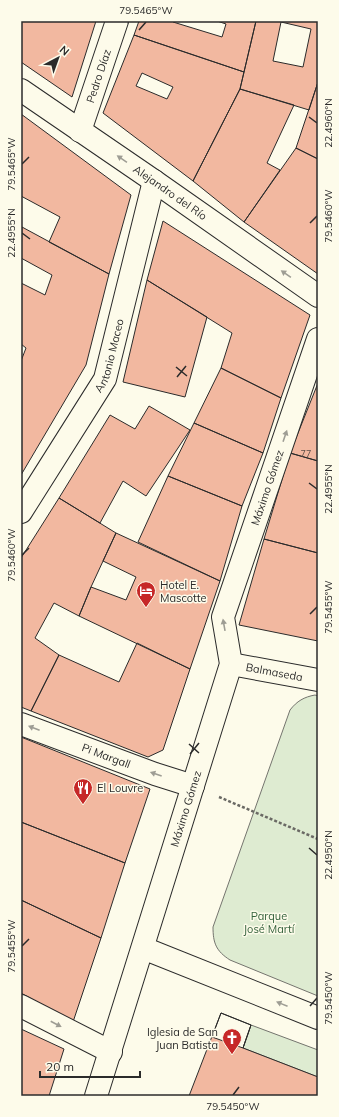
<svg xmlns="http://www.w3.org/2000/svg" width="339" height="1117" viewBox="0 0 339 1117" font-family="Mulish,sans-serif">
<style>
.green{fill:#deebd1;stroke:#74746e}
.building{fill:#f2b8a0;stroke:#2b2b2b;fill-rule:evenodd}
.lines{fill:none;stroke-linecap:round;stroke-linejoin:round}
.street-casing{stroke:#2b2b2b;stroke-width:24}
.secondary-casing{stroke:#2b2b2b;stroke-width:24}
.path{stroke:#6a6964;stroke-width:2.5;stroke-dasharray:3 2;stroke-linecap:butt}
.street{stroke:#fdfbea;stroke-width:22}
.secondary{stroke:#fdfbea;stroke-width:22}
.oneway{fill:#9e9d94}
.ticks{fill:none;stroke:#2b2b2b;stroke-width:1.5}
.labels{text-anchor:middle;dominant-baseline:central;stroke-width:3;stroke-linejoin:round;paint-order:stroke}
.number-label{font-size:9px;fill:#5d4e48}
.street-label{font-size:11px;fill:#2b2b2b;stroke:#fdfbea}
.poi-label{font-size:11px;fill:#2b2b2b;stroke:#fdfbea;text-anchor:start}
.park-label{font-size:11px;fill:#34623c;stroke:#fdfbea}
.neatline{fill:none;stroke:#2b2b2b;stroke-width:1.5}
.ticks-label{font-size:10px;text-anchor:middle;fill:#2b2b2b}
</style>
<rect width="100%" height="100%" fill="#fdfbea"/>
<path class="green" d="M315 695 318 696V996L230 960C216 951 213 943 213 927L290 710C297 701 304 697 315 695Z
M251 1025 318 1050V1077L243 1048Z"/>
<path class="building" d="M21 21H96L72 97 21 62Z
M139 21H173V22L222 37 226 24 217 21H256L244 72 134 35Z
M256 21H318V82L309 110 240 89ZM281 22 311 29 303 67 273 61Z
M134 35 244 72 240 89 193 181 103 113ZM142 73 173 87 167 99 136 86Z
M318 82V159L296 148Z
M240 89 294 105 267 163 280 170 244 222 193 181Z
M21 114 131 195 109 274 49 242 60 217 21 196Z
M296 148 318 159V274L244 222Z
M163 221 310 315 281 398 221 368 232 333 147 280Z
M22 227 109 274 86 365 21 475V361L26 348 21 344V283L45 295 52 275 21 258Z
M147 280 207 317 185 397 123 382Z
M221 368 281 398 263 453 194 423Z
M318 383V461L290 453Z
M149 406 190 430 146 496 123 481 100 523 59 498 110 415 135 429Z
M194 423 263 453 242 506 168 476Z
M290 453 318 461V553L264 539Z
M168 476 242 506 220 581 138 542Z
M59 498 116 533 91 587 79 616 54 603 35 638 59 655 31 711 21 707V558Z
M116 533 220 581 190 669 79 616 91 587 126 600 136 577 103 561Z
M264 539 318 553V641L239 625Z
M137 643 190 669 163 750 148 757 31 711 59 655 119 682Z
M21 737 150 789 125 863 21 822Z
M21 822 125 863 101 938 21 900Z
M21 900 101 938 73 1022 21 993Z
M221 1013 251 1025 243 1048 318 1077V1096H189Z
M221 1013 251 1025 243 1048 212 1037Z
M21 1029 64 1049 49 1096H21Z"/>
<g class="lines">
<g class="street-casing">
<g id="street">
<path id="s1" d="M80 131 117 21"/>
<path id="s2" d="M21 512 105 379 154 181"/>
<path id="s3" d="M231 664 318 680"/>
</g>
</g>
<g class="secondary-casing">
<g id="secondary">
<path id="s4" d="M21 90 154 181 318 296"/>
<path id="s5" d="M21 724 155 774 193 786"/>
<path d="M143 948 318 1018"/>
<path d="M21 1006 111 1052"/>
<path id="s6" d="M96 1096 231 664 223 617 318 339"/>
</g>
</g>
<path class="path" d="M219 797 318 839"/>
<use href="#street" class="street"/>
<use href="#secondary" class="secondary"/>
</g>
<defs><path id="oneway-solid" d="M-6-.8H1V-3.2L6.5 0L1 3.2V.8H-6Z"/></defs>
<g class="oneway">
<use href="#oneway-solid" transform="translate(122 159) rotate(-146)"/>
<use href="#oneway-solid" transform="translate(286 274) rotate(-145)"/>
<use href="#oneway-solid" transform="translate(285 436) rotate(-71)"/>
<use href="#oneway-solid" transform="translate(224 625) rotate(-100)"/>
<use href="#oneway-solid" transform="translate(34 728) rotate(-159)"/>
<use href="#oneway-solid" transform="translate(156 774) rotate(-161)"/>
<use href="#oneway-solid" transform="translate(282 1004) rotate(-158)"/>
<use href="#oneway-solid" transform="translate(56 1024) rotate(28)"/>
</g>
<path class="ticks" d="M139 30 146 22M309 117 317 123M22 164 29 157M310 223 317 216M22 233 30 239M176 367 187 376M177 377 186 366M309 483 317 489M22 555 29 548M310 614 317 607M189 744 199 753M190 754 199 743M309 848 317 855M22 946 29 939M310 1006 317 998M233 1095 239 1087"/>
<defs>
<g id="hotel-pin" transform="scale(1)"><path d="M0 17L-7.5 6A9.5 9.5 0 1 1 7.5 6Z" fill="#c62828" stroke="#fdfbea"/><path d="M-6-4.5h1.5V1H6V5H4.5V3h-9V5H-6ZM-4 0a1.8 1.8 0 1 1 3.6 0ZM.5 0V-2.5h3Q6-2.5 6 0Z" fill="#fff"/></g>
<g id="restaurant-pin" transform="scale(1)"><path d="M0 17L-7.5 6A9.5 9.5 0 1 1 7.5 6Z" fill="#c62828" stroke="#fdfbea"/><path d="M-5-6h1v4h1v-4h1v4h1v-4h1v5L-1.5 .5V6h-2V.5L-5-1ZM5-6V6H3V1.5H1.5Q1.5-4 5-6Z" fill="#fff"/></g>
<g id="church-pin" transform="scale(1)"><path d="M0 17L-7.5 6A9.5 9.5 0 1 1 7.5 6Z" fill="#c62828" stroke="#fdfbea"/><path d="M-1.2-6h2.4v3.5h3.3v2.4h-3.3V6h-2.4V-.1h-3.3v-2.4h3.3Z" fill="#fff"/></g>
</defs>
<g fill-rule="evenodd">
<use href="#hotel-pin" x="146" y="591"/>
<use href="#restaurant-pin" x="83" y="788"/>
<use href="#church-pin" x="232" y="1038"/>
</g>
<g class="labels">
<g class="number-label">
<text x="306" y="453">77</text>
</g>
<g class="street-label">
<text stroke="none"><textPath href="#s1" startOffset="58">Pedro Díaz</textPath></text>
<text stroke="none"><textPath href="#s4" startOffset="181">Alejandro del Río</textPath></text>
<text stroke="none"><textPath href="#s2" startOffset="181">Antonio Maceo</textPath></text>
<text stroke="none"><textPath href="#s6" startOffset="637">Máximo Gómez</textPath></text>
<text stroke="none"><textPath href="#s3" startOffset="44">Balmaseda</textPath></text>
<text stroke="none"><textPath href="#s5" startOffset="91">Pi Margall</textPath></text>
<text stroke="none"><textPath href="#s6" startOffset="301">Máximo Gómez</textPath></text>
</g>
<g class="poi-label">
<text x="160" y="585">Hotel E.<tspan x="160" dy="13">Mascotte</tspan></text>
<text x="97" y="788">El Louvre</text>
<text x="218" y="1032" text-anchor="end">Iglesia de San<tspan x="218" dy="13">Juan Batista</tspan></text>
</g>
<g class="park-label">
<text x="269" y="916">Parque<tspan x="269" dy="13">José Martí</tspan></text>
</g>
</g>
<rect width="339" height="1117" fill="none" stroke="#fdfbea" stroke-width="44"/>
<g transform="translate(58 58) rotate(41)" stroke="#fdfbea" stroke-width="3" paint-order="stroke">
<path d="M0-3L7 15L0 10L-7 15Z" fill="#2b2b2b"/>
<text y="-6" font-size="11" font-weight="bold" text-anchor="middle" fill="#2b2b2b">N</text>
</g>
<path d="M40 1071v6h100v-6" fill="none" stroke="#2b2b2b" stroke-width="2"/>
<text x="46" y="1071" font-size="12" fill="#2b2b2b" stroke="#fdfbea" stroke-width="3" paint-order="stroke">20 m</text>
<rect x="22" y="22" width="295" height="1073" class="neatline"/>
<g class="ticks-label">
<text x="146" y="14">79.5465°W</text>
<text transform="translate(328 123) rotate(-90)" y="4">22.4960°N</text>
<text transform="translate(11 164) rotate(-90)" y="4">79.5465°W</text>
<text transform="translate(328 216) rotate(-90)" y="4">79.5460°W</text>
<text transform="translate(11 233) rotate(-90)" y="4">22.4955°N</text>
<text transform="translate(328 489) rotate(-90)" y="4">22.4955°N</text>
<text transform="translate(11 555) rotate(-90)" y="4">79.5460°W</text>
<text transform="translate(328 607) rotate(-90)" y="4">79.5455°W</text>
<text transform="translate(328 855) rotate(-90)" y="4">22.4950°N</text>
<text transform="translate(11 946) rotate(-90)" y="4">79.5455°W</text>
<text transform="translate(328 998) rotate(-90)" y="4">79.5450°W</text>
<text x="233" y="1110">79.5450°W</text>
</g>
</svg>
